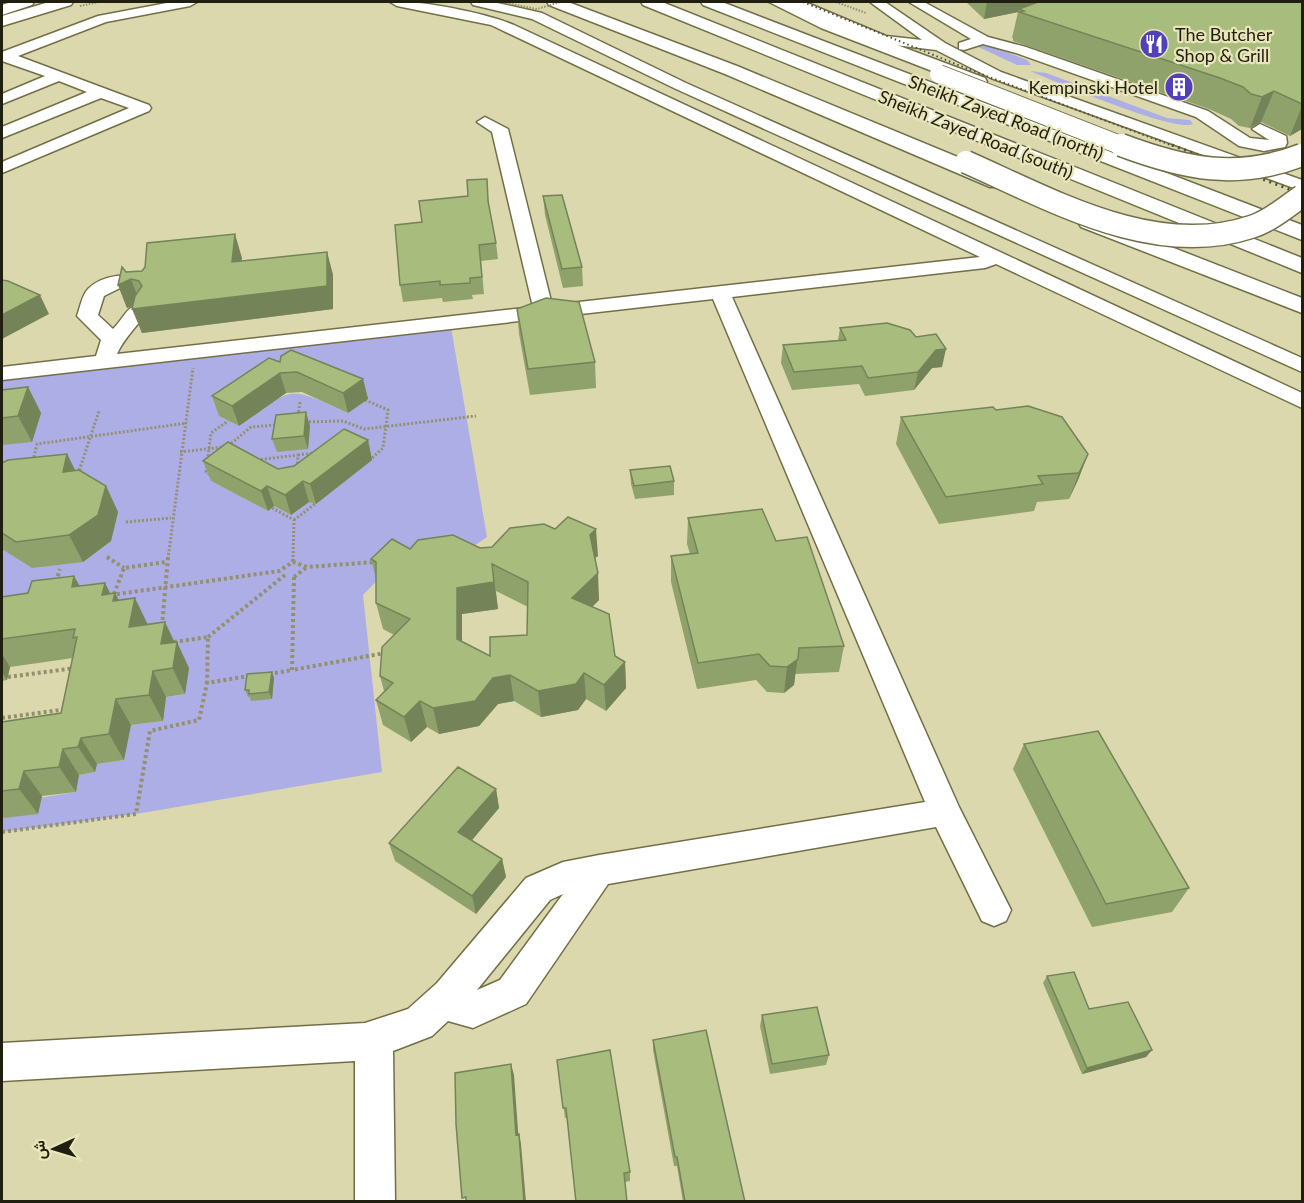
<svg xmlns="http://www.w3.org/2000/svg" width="1304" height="1203" viewBox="0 0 1304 1203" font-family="Lato,Vazirmatn,sans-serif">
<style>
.green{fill:#adaee5;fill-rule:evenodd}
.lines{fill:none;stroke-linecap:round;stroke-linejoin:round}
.minor-casing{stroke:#726f48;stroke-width:3}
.major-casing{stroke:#726f48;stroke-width:3}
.highway-casing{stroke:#726f48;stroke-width:3}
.path-far2{stroke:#939070;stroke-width:2;stroke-dasharray:1.5 1.5;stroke-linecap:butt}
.path-far1{stroke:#939070;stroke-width:3;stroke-dasharray:2 2;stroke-linecap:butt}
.path{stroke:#939070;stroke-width:4;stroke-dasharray:3 3;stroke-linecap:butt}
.minor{fill:#fff;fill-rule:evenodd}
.major{fill:#fff;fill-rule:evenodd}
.highway{fill:#fff;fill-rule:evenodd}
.rail-far1{stroke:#525039;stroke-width:2;stroke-dasharray:1.5 3;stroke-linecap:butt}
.rail{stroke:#525039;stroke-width:3;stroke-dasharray:2 4.5;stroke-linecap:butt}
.highway-bridge-far1-casing{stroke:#726f48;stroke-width:20;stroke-linecap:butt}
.highway-bridge-casing{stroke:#726f48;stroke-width:25;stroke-linecap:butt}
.path-bridge{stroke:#939070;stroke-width:2;stroke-dasharray:1.5 1.5;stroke-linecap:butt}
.highway-bridge-far1{stroke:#fff;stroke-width:18}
.highway-bridge{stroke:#fff;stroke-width:22}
.wall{fill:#90a26c;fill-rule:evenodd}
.shaded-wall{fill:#758458}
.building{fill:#a7bc7d;stroke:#758458;stroke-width:1.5;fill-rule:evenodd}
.labels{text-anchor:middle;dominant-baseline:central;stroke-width:4.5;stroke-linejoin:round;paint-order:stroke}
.far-poi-label{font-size:18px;fill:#201e0e;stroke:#e9e5ba;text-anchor:start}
.far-street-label{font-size:18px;fill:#201e0e;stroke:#e9e5ba}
</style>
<rect width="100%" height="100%" fill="#dbd8ad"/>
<path class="green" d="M982 43 1027 60 1031 65H1017L972 44Z
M1030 71 1046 73 1167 118 1190 120 1193 124C1175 133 1054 81 1030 71Z
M451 327 487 537 468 550 397 560 363 595 382 772 136 814 2 832V804L76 792 79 775 95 772 97 764 124 760 131 725 162 721 166 697 185 694 178 649 2 653V542L83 562 111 541 2 498V375ZM275 378 367 398V399L348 413C285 384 294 387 239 426L219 416ZM211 481 300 486 310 501 291 515 274 506 268 511Z"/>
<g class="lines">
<g class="minor-casing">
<path id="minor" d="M172 2H197L190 6 106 22 18 56 149 105 151 108 149 111 2 173V162L129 108 101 98 2 138V127L87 92 59 81 2 104V94L45 76 2 61V52L98 16Z
M390 2C421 0 485 13 514 25L1302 393V408L996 264 985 268 732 297 959 807 1011 910 1006 921 994 926 982 921 936 827 608 884 526 1004 473 1028 448 1021 432 1036 393 1051 395 1202H355V1061L2 1081V1043L365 1023 408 1009 437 983 526 878 563 862 599 855 925 802 713 299 2 380V367L96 356 101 340 77 316C80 308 82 295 88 289 103 274 128 273 147 279L152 289 149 293H135L131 287H122L104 296 98 315 113 329C125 318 128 301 146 306L149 310C139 324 123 339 117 354L533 307 492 132 477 122 485 117 508 129 552 305 980 257 491 25 397 6ZM563 894 500 980 477 990 550 900Z
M471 2H493L542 13 686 83 1302 358V372L676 89 532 19 473 5Z
M788 2H805L886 36 922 40 870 2H885L945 43 1001 72 1302 180V191L991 78 936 50 878 43Z
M909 2H924L988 37 1026 47 1208 111 1250 138 1269 140 1252 129 1260 124 1286 136 1287 143 1285 147 1264 151 1239 146 1196 117 1016 53 983 44 964 50 959 49V43L971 39Z"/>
</g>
<g class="major-casing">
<path id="major" d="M11 2H34L32 5 2 15V5Z"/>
</g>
<g class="highway-casing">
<path id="highway" d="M49 2H73L71 5 2 26V16Z
M547 2H568L737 66 1006 177 1009 182 1006 187H990L725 74 549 5Z
M641 2H662L1302 258V273L643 5Z
M701 2H722L1302 225V240L703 5Z
M769 2H790L833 21 985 78 987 82 985 86H971L821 28Z
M1089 215 1302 298V313L1081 227 1078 222 1081 217Z"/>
</g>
<path class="path-far2" d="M836 2 866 13
M80 6 99 2"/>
<path class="path-far1" d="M365 400 388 410 383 448 371 459
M298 416 300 402
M305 422 343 421 364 429 476 416
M228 446 251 427 277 425
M180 452 224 447
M298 455 315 453
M257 460 298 455 297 469
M33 461 37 444 187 423
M78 474 99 411
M213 476 206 472 211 433 228 421
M272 508 294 520 293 559
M294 520 315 504
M126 522 171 518
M107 557 110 559
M168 559 193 368"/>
<path class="path" d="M107 557 124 568
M293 562V557
M294 577 292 670 385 653
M294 577 307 567
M56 582 60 569
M114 594 124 568 166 562
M111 595 279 571 293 562 307 567 375 562
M162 626 168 557
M208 637 285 575
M174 642 208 637 207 683
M269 674 292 670
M8 677 75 668
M2 718 60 710
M2 832 136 814 150 731 199 720 207 683 249 676"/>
<use href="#minor" class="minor"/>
<use href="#major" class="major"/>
<use href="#highway" class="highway"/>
<path class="rail-far1" d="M803 2 973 71 1176 147"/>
<path class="rail" d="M1172 145 1302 194"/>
<g class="highway-bridge-far1-casing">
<path id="highway-bridge-far1" d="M939 74 1125 147"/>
</g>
<g class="highway-bridge-casing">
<path id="highway-bridge" d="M1121 145C1185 169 1237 180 1302 155
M966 162C1052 200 1154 259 1251 227 1270 221 1286 207 1302 196"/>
</g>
<path class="path-bridge" d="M500 2 537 9 560 2"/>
<use href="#highway-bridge-far1" class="highway-bridge-far1"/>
<use href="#highway-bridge" class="highway-bridge"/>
</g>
<path class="wall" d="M966 2H1302V129L1290 136 1261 122 1250 128 1239 126 1231 119 1209 109 1013 41V38H1012L1018 12 984 19Z
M487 179 489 208 496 243 498 259 481 261 484 294 472 295 473 299 443 302 442 298 403 302 400 285 422 222 468 196Z
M543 196 582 267 583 286 563 288 545 215Z
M327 252 333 275V309L142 333 133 306 127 308 118 285 126 272 142 271 242 258 241 261Z
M517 309 595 362 596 388 530 395 519 334Z
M840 328 942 367 932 368 914 390 865 396 859 384 792 390 781 363 783 345 838 340Z
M280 362 363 379 368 399 348 413 302 392 286 393 239 426 219 416 212 396Z
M28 387 41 413 32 442 2 445V390Z
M996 410 1088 454 1078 480 1069 499 1037 502 1034 511 939 524 896 444 901 417Z
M310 426 308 449 277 452 272 439Z
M368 440 372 460 316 504 309 502 291 515 274 506 268 511 211 481 203 461 278 469 294 466Z
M67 454 75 470 106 486 118 512 111 541 83 562 32 568 2 549V463Z
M630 470 674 481V495L635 499 631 484Z
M688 518 776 541 844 646 839 672 795 674 794 685 784 693 767 692 756 680 697 689 671 582V556L690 554 687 544Z
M480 548 598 556 595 558 599 600 592 607 615 656 625 662 626 688 606 711 586 699 578 710 541 717 514 701 498 704 479 726 439 734 427 727 411 742 383 725 376 700 384 691 380 676 394 635 383 629 376 603V579L371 559 410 549ZM496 591 528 607 527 635 490 656 462 642V614L498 609Z
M105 583 110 594 148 624 175 642 189 668 185 694 166 697 163 721 131 725 124 760 97 764 95 772 79 775 76 792 42 796 38 814 4 818 2 815V722L61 713 73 658 10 667 7 680 2 681V597Z
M274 678 272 699 251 701 250 697H248L245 690Z
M1024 744 1189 888 1172 912 1092 927 1013 769Z
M496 789 499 808 471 840 502 859 506 877 476 914 395 861 389 843Z
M1047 976 1089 1009 1152 1050 1146 1057 1082 1074 1043 983Z
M762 1015 829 1055 826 1065 770 1074 760 1026Z
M653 1040 745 1202H683L677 1166H674L653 1050Z
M557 1060 630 1172V1181L625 1182 567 1118H565Z"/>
<path class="shaded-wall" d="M987 2H1063L1019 9 1018 12 984 19Z
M1274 91 1261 122 1250 128 1262 97Z
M1302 106V129L1290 136Z
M235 234 242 258 239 285 232 262Z
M327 252 333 275V309L142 333 132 309Z
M131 279 140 303 127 308 118 285Z
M40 295 49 314 2 339V315Z
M946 349 942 367 932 368 914 390 918 372 936 350Z
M280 373 286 393 239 426 232 406Z
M363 379 368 399 348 413 343 393Z
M28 387 41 413 32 442 18 416Z
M306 412 310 426 308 449 304 436Z
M368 440 372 460 316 504 310 484Z
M67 454 80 480 63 472Z
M1088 454 1078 480 1069 499 1079 473Z
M303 481 309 502 291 515 285 495Z
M106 486 118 512 111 541 83 562 69 535Z
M267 486 274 506 268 511 261 491Z
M596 529 598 556 591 561 590 535Z
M492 564 498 609 462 614V665L457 639V588Z
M598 573 599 600 574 625 572 598Z
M74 576 89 602 72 587Z
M105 583 113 599 115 593 129 619 102 595Z
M135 598 148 625 129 627Z
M165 622 176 645 177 642 189 668 185 694 161 644Z
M799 648 794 685 784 693 787 667Z
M2 654 10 667 7 680 2 672Z
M625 662 626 688 606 711 604 685Z
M153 671 166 697 163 721 149 695Z
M272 672 274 678 272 699 269 692Z
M584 673 586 699 578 710 541 717 538 691Z
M510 675 514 701 498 704 479 726 439 734 433 708 493 678Z
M116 699 131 725 124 760 109 734Z
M420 701 427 727 411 742 404 717Z
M81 738 97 764 95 772 78 747Z
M63 749 79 775 76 792 59 767Z
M24 771 42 796 38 814 19 789Z
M496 789 499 808 463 851 458 832Z
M502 859 506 877 476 914 472 896Z
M1152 1050 1146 1057 1082 1074 1087 1068Z
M511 1064 514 1075 519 1144 516 1135Z
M519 1134 521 1144 526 1202H524Z"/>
<path class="building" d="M1038 2H1302V104L1274 91 1262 97 1251 94 1243 87 1220 78 1019 12 1024 11 1019 9Z
M487 179 488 201 496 243 479 245 482 277 470 278V283L440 285V281L400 285 395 225 422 222 419 201 468 196 467 180Z
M562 195 582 267 562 269 543 196Z
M235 234 232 262 327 252V286L132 309 135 296 142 286 139 281 131 279 118 285 122 267 126 272 142 271 145 267 147 243Z
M2 280 8 281 40 295 2 315Z
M546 298 579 302 595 362 528 369 517 309Z
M887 323 910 330 916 337 936 334 946 349 936 350 918 372 868 378 862 366 794 372 783 345 846 340 840 328Z
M291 350 363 379 343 393 297 372 280 373 232 406 212 396 269 358 280 362 281 356Z
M28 387 18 416 2 418V390Z
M1028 406 1062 417 1088 454 1079 473 1038 476 1043 484 946 497 901 417 993 407 996 410Z
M306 412 304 436 272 439 276 415Z
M344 429 368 440 310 484 303 481 285 495 267 486 261 491 203 461 228 442 278 469 294 466Z
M67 454 63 472 79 470 106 486 98 515 69 535 16 542 2 533V463L8 460Z
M670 466 674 481 634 486 630 470Z
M762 509 776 541 807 537 844 646 799 648 798 659 787 667 770 666 759 654 698 663 671 556 698 553 688 518Z
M568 517 596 529 590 535 598 573 572 598 609 614 615 656 625 662 604 685 584 673 576 684 538 691 510 675 493 678 475 701 433 708 420 701 404 717 376 700 393 683 380 676 382 647 410 619 376 603V562L371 559 392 539 410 549 418 540 453 535 480 548 492 547 510 528 544 524 555 529ZM492 564 528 582 527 635 490 637V656L457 639V588L494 582Z
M74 576 72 587 105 583 102 595 115 593 113 601 135 598 129 627 165 622 161 644 177 642 173 668 153 671 149 695 116 699 109 734 81 738 78 747 63 749 59 767 24 771 19 789 2 791V722L61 713 77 637 73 638 75 629 2 639V597L28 593 32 581Z
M272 672 269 692 249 694V690H245L247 674Z
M1098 731 1189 888 1106 904 1024 744Z
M458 767 496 789 458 832 502 859 472 896 389 843Z
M1074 972 1089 1009 1128 1002 1152 1050 1087 1068 1047 976Z
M817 1007 829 1055 772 1064 762 1015Z
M706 1030 745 1202H685L677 1157H675L653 1040Z
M610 1050 630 1172 624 1173 627 1202H576L566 1108H563L557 1060Z
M511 1064 516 1135 519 1134 524 1202H466V1197L462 1198 456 1124 455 1073Z"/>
<defs>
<g id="restaurant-disc" transform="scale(1.5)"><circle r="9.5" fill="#5140b8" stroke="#e9e5ba"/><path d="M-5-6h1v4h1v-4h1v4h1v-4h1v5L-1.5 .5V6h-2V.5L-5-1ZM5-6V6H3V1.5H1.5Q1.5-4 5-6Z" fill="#fff"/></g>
<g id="building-disc" transform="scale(1.5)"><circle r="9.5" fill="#5140b8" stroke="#e9e5ba"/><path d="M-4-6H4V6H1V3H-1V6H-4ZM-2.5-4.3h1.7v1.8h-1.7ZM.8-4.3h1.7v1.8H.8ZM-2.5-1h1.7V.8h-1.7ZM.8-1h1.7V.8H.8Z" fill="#fff"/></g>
</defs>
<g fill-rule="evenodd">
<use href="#restaurant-disc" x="1154" y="44"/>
<use href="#building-disc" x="1179" y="87"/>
</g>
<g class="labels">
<g class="far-poi-label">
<text x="1175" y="34">The Butcher<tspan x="1175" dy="21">Shop &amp; Grill</tspan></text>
<text x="1158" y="87" text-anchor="end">Kempinski Hotel</text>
</g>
<g class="far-street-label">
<text transform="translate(1006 117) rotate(21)">Sheikh Zayed Road (north)</text>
<text transform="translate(976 134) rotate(22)">Sheikh Zayed Road (south)</text>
</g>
</g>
<rect width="1304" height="1203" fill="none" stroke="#201e0e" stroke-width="6"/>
<g transform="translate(54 1149) rotate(266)" stroke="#e9e5ba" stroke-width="4.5" paint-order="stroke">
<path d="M0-4.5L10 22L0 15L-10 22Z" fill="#201e0e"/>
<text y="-9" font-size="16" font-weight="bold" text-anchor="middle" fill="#201e0e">ش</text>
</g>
</svg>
